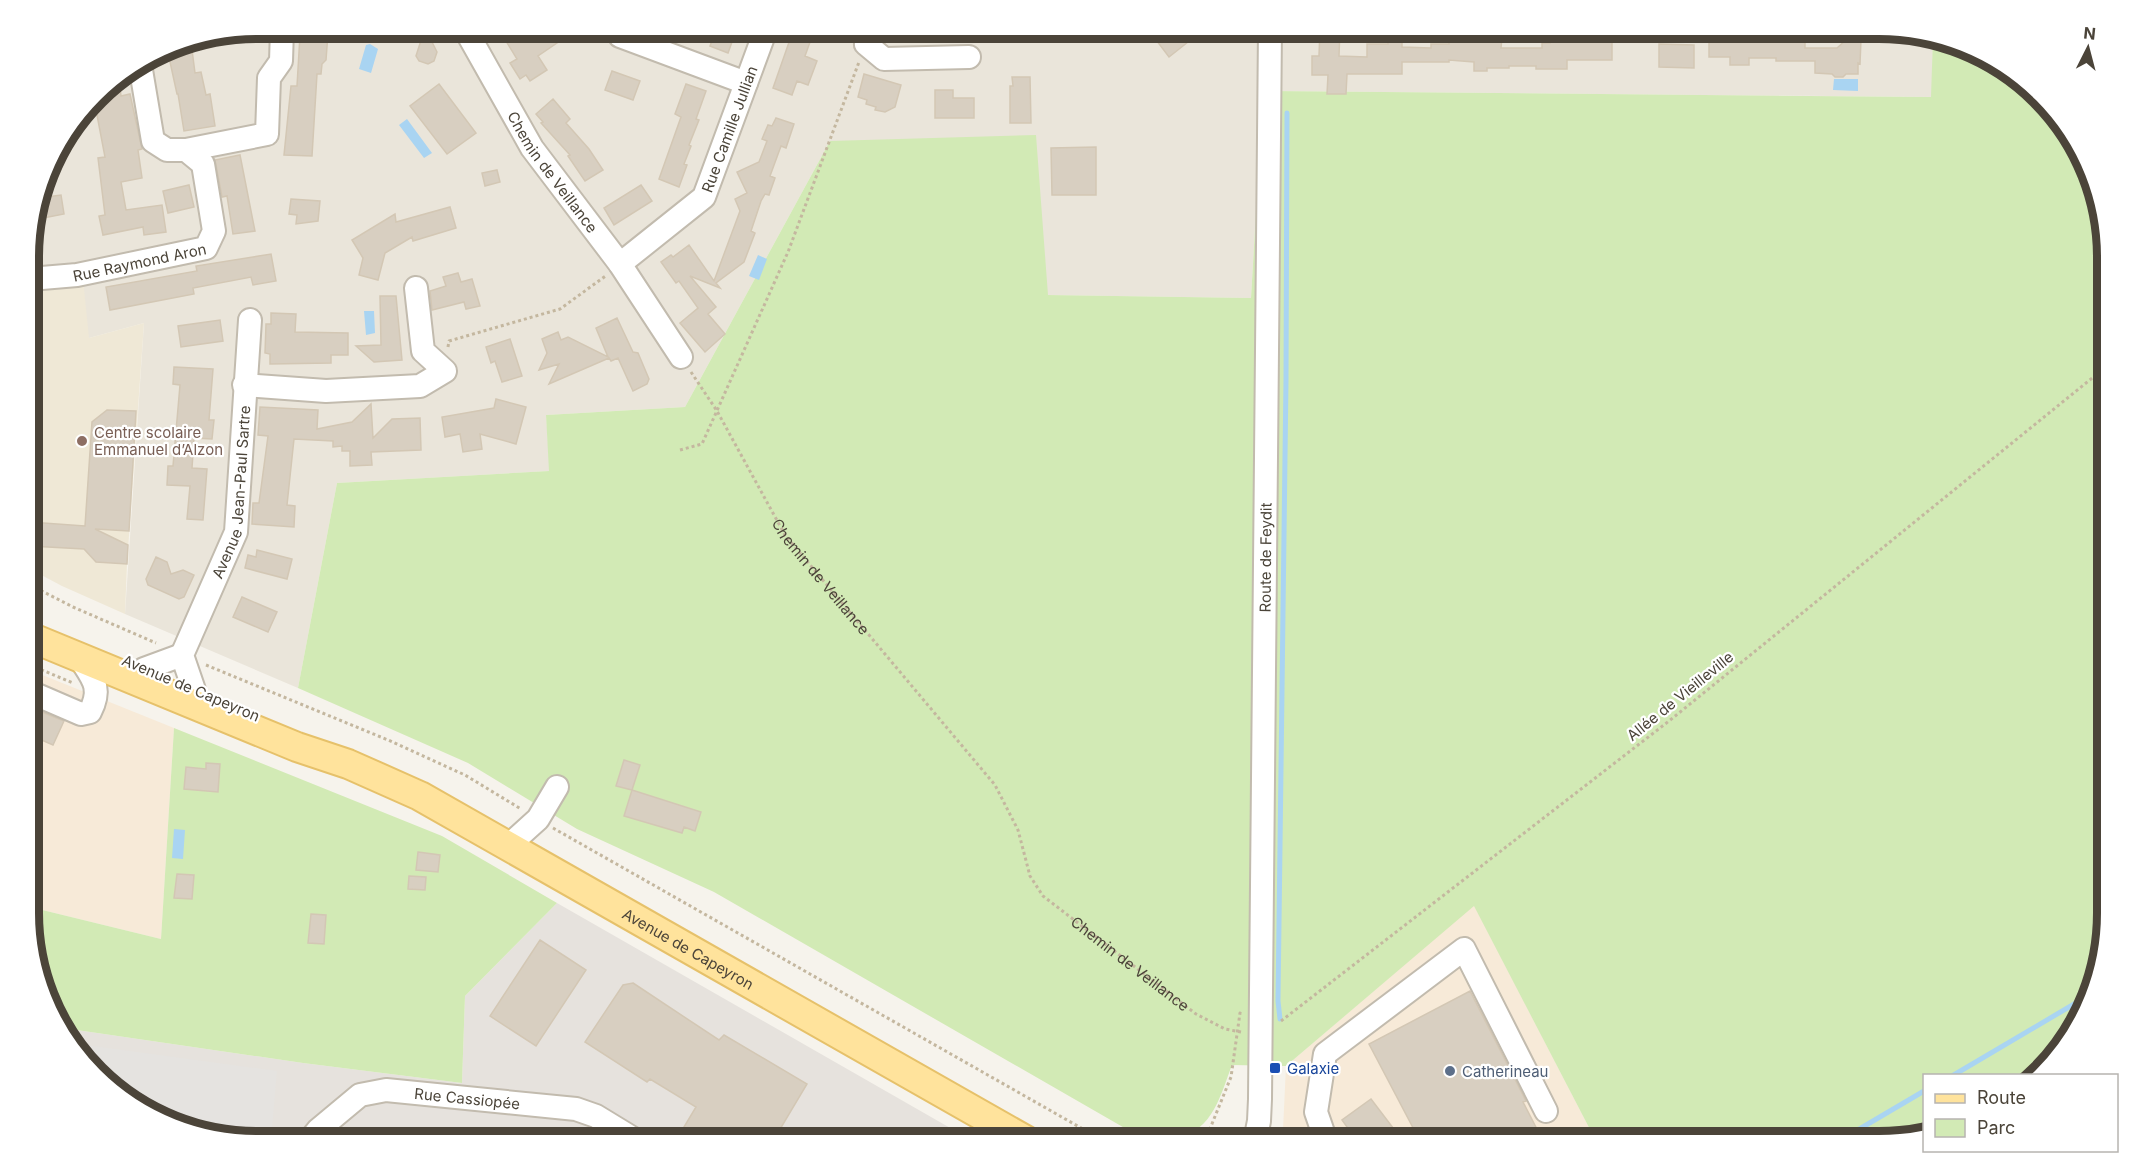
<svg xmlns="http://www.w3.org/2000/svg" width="2136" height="1170" viewBox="0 0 2136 1170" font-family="Inter,sans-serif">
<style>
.residential{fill:#eae5da}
.commercial{fill:#f7ead8}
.industrial{fill:#e6e2dd}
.education{fill:#efe8d6}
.green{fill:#d2eab5}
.parking{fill:#e5e3e0}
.water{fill:#a9d4f2}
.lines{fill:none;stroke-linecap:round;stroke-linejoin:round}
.stream{stroke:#a9d4f2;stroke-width:5}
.building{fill:#d8cfc1;stroke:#d3c7b4;stroke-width:1.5}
.minor-casing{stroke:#c2bbae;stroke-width:26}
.major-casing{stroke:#e6c16a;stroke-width:32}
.path{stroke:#c4b79f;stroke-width:3;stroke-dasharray:3 3;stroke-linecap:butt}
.minor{stroke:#fff;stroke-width:22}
.major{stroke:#ffe39c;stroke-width:28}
.education-dot{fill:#8d6e63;stroke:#fff;stroke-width:2}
.transit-dot{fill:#1a4fb4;stroke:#fff;stroke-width:2}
.service-dot{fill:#5c6f8a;stroke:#fff;stroke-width:2}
.labels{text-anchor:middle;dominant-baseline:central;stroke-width:4.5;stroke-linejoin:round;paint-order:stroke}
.street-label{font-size:15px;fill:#4b4439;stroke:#fff}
.education-label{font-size:15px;fill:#785e54;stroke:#fff;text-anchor:start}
.transit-label{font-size:15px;fill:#164399;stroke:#fff;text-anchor:start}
.service-label{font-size:15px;fill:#4e5e75;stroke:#fff;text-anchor:start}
.rim{fill:none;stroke:#4b4439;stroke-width:8}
</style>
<rect width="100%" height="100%" fill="#f6f3ec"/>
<path class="residential" d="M257 29H1879L1933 36 1932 97 1263 91 1251 298 1048 295 830 141 685 407 546 415 550 471 337 483 298 688 125 614 144 323 89 338 30 268V228L52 156 106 86 170 46Z"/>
<path class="commercial" d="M30 670 174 728 161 939 30 907Z
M1474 905 1596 1141H1287L1283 1130 1286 1066Z"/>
<path class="industrial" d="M557 903 973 1141H257L198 1134 143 1111 67 1039 63 1028 303 1063 462 1083 465 996Z"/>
<path class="education" d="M83 279 89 338 144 323 127 564 125 614 62 586 30 569V284Z"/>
<path class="green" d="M1933 36 1993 59 2069 131 2095 184 2107 242V927L2077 1027 2031 1075 1924 1076V1135L1893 1141H1596L1474 906 1286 1066 1232 1065C1218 1102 1212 1134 1166 1141 1157 1142 1144 1136 1135 1134L714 892 577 829 468 763 298 688 337 483 549 471 546 415 685 407 830 141 1036 135 1048 295 1251 298 1263 91 1931 97Z
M174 728 442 836 557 903 465 996 462 1083 303 1063 63 1028 30 942V907L161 939Z"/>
<path class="parking" d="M71 1043 277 1071 271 1141 198 1134 143 1111Z"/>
<path class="water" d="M370 44 378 49 371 73 359 69 366 45Z
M1834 79H1858V91L1833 90Z
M407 119 432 153 424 158 399 125Z
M758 255 767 259 759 280 749 276Z
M364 311H374L375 333 366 335Z
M174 829 185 830 183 859 172 858Z"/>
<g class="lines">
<path class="stream" d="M1280 1019 1278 1001 1286 380 1287 113
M1952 1076 2086 997
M1839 1141 1924 1091"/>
</g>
<path class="building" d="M425 28 437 52 434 61 428 64 419 61 416 56Z
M498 28H579L538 56 547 70 530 81 526 75 520 79 510 63 517 59Z
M717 28H737L728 53 710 46Z
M794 28H815L805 56 817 61 808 85 797 81 792 95 773 88Z
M1147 28H1176L1188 42 1169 57Z
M1320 28H1340L1339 56 1367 57V44H1388V36H1402V47L1431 48V44H1449V38L1473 39V36H1489V38H1502L1501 48H1542V43H1550V39H1576V36H1612V60H1567V69H1536V66H1509V68H1487V71H1474V62L1449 60V62H1402V74H1347L1346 94H1327L1328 75H1312V56H1319Z
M308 31 328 33 326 60 322 64 321 74H317L312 156 284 155 291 86H297L300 35 307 36Z
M1709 39H1805V48H1837L1847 39H1861L1860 64 1858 63V74H1846L1843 77H1835L1832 74 1815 73V61H1776V58H1749V65H1730V57H1709Z
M191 42 195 73 201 72 206 95 210 94 215 126 184 131 178 94H177L167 48Z
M1659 44 1694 45V68L1659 67Z
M612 71 640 81 633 100 605 90Z
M864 74 901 85 895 107 885 112 875 110 876 107 866 104 867 100 858 97Z
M1012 77H1030L1031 123H1010V86H1013Z
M119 78 121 96 130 94 142 149 138 150 142 178 121 182 126 210 162 205 166 232 144 235 143 227 103 235 99 216 105 215 98 158 105 157 97 115 93 116 91 105 106 86Z
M439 84 476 133 447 154 410 106Z
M686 84 706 91 696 119 699 120 689 145 691 146 684 164 687 165 679 187 659 179 681 117 675 114Z
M935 90H953V98H974V118H935Z
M553 99 570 119 566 123 589 149 603 170 585 181 568 156 570 155 541 123 543 122 536 114Z
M776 118 794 124 786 148 781 146 770 176 775 178 769 195 765 194 761 201 751 231 755 233 744 262 716 283 720 288 690 276 716 307 708 314 725 334 705 352 680 323 698 308 679 281 676 283 661 262 671 255 673 257 689 245 714 281 740 211 735 199 747 193 737 172 759 162 767 141 762 139 768 125 772 126Z
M1096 147V195H1052L1051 148Z
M240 155 255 231 233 234 227 196 222 197 215 160Z
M497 170 500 182 485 186 482 173Z
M189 185 194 207 168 213 163 191Z
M641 185 652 201 614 225 604 208Z
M61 195 64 214 33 220 39 198Z
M291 199 320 201 318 221 296 224 297 215 289 214Z
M450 207 456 228 413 241 412 237 385 253 378 280 359 275 363 258 352 240 395 214 396 222Z
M271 254 276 281 253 285 251 277 193 288 194 294 110 310 106 287 197 271 196 266Z
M458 273 461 282 472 279 480 306 466 309 464 302 432 310 430 291 446 286 443 277Z
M380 296H396L402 360 374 362 356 346 381 345Z
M271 313 296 314 295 332 348 333V355H331V363L270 364V354L265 353 266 324H271Z
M617 318 633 352 638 353 649 379 647 384 633 391 618 358 611 361 609 358 549 384 559 364 539 370 547 353 542 339 558 332 561 340 568 337 608 357 596 328Z
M220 320 223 341 181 347 178 326Z
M510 339 522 376 502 382 495 361 491 363 486 347Z
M174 367 213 369 209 420H214L212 439 194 438 192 468 207 469 203 520 187 519 190 486 167 485 168 466H173L180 385 173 384Z
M496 399 526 407 516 444 480 434 482 449 463 452 460 434 445 437 442 417 494 408Z
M371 404 373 438 392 419 420 418 421 450 371 452 372 465 350 466V451H342V446L333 447V441L294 439 287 505 295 506 294 527 252 524 253 503H259L268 436 258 435 260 407 318 410 317 429 352 422Z
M107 410 136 411 129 531 95 529 128 545 127 564 96 562 84 549 30 546V522L85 526 92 422Z
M257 550 292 559 287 579 245 568 248 555 256 557Z
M156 557 167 562 171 574 183 570 194 575 184 597 179 599 148 585 146 579Z
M242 597 277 612 268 632 233 617Z
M30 707 64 721 53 745 30 735Z
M624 760 640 765 632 790 616 786Z
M206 763 220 764 218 792 184 789 186 767 206 769Z
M632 790 701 812 695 831 684 827 682 833 624 816Z
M418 852 440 855 438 872 416 870Z
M177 874 194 875 192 899 174 898Z
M409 876 426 877 425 890 408 889Z
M311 914 326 915 324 944 308 943Z
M540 940 586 970 536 1046 490 1016Z
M633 983 719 1040 724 1035 807 1084 773 1141H709L684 1127 696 1107 650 1079 647 1082 585 1042 623 985Z
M1470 991 1526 1101 1523 1102 1543 1141H1420L1369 1044Z
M1371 1099 1403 1141H1357L1342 1120Z"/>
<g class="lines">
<g class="minor-casing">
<g id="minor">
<path id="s2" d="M465 29 532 148 620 264 681 357"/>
<path d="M871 29 866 44 884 59 969 57"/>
<path d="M620 36 746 83"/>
<path d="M186 150 267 134 269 78 281 61 282 29"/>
<path id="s3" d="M620 264 704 197 766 29"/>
<path id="s4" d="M30 279 77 275 206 248 214 231 203 164 186 150H167L153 141 140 64"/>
<path d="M244 385 326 391 420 386 445 371 423 351 416 288"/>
<path d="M144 669 182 655"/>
<path id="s5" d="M194 690 182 655 236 532 250 320"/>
<path d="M30 692 81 714 90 712C103 687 92 678 79 657"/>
<path d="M508 846 538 819 557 787"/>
<path id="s6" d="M309 1141 318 1130 360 1095 386 1090 576 1109 596 1116 637 1141"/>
<path id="s7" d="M1255 1141 1259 1121 1260 1099 1270 29"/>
<path d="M1326 1141 1316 1112 1325 1054 1464 949 1546 1111"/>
</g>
</g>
<g class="major-casing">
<g id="major">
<path id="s8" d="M30 637 297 747 348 764 420 796 1027 1141"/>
</g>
</g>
<g class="path">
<path d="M448 347 449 341 560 309 607 275"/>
<path id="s1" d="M691 372 717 411 785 535 995 785 1018 830 1030 876 1043 896 1196 1014 1225 1029 1241 1032"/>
<path d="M680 450 702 444 788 252 859 62"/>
<path d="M30 585 73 607 156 643"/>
<path d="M30 665 73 683"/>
<path d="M206 665 388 740 465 775 521 809"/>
<path d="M553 828 1104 1141"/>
<path d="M1281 1021 1669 721 2107 366"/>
<path d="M1205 1141 1231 1077 1240 1013 1242 1014"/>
</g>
<use href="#minor" class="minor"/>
<use href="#major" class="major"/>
</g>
<circle class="education-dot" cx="82" cy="441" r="6"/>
<rect class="transit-dot" x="1269" y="1062" width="12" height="12" rx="3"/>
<circle class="service-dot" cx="1450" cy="1071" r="6"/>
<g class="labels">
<g class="street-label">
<text stroke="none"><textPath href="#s3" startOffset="180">Rue Camille Jullian</textPath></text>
<text stroke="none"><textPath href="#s2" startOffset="168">Chemin de Veillance</textPath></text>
<text stroke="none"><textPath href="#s4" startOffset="111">Rue Raymond Aron</textPath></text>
<text stroke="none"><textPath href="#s5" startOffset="210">Avenue Jean-Paul Sartre</textPath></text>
<text stroke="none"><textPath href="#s7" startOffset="584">Route de Feydit</textPath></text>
<text stroke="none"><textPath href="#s1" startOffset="243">Chemin de Veillance</textPath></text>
<text transform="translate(191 688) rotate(23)">Avenue de Capeyron</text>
<text transform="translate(1680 696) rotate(-39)">Allée de Vieilleville</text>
<text stroke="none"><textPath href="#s8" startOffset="730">Avenue de Capeyron</textPath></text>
<text stroke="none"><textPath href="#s1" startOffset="747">Chemin de Veillance</textPath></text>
<text stroke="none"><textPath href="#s6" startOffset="177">Rue Cassiopée</textPath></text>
</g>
<g class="education-label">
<text x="94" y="432">Centre scolaire<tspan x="94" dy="17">Emmanuel d’Alzon</tspan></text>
</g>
<g class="transit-label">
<text x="1287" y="1068">Galaxie</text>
</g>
<g class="service-label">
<text x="1462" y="1071">Catherineau</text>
</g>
</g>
<path d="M0 0H2136V1170H0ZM257 39H1879A218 218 0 0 1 2097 257V913A218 218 0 0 1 1879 1131H257A218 218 0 0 1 39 913V257A218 218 0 0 1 257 39Z" fill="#fff" fill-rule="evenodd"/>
<path class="rim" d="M257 39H1879A218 218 0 0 1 2097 257V913A218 218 0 0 1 1879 1131H257A218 218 0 0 1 39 913V257A218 218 0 0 1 257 39Z"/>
<rect x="1923" y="1074" width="195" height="78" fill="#ffffff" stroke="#b7b4b0" stroke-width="1.5"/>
<rect x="1935" y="1094" width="30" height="9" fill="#ffe39c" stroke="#b7b4b0" stroke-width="1.5"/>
<text x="1977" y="1104" font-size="18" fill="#4b4439">Route</text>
<rect x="1935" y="1119" width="30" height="18" fill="#d2eab5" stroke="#b7b4b0" stroke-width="1.5"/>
<text x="1977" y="1134" font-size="18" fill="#4b4439">Parc</text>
<g transform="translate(2088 48) rotate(6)" stroke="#ffffff" stroke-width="4.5" paint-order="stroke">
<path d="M0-4.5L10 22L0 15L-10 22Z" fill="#4b4439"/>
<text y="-9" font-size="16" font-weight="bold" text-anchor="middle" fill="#4b4439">N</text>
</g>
</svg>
